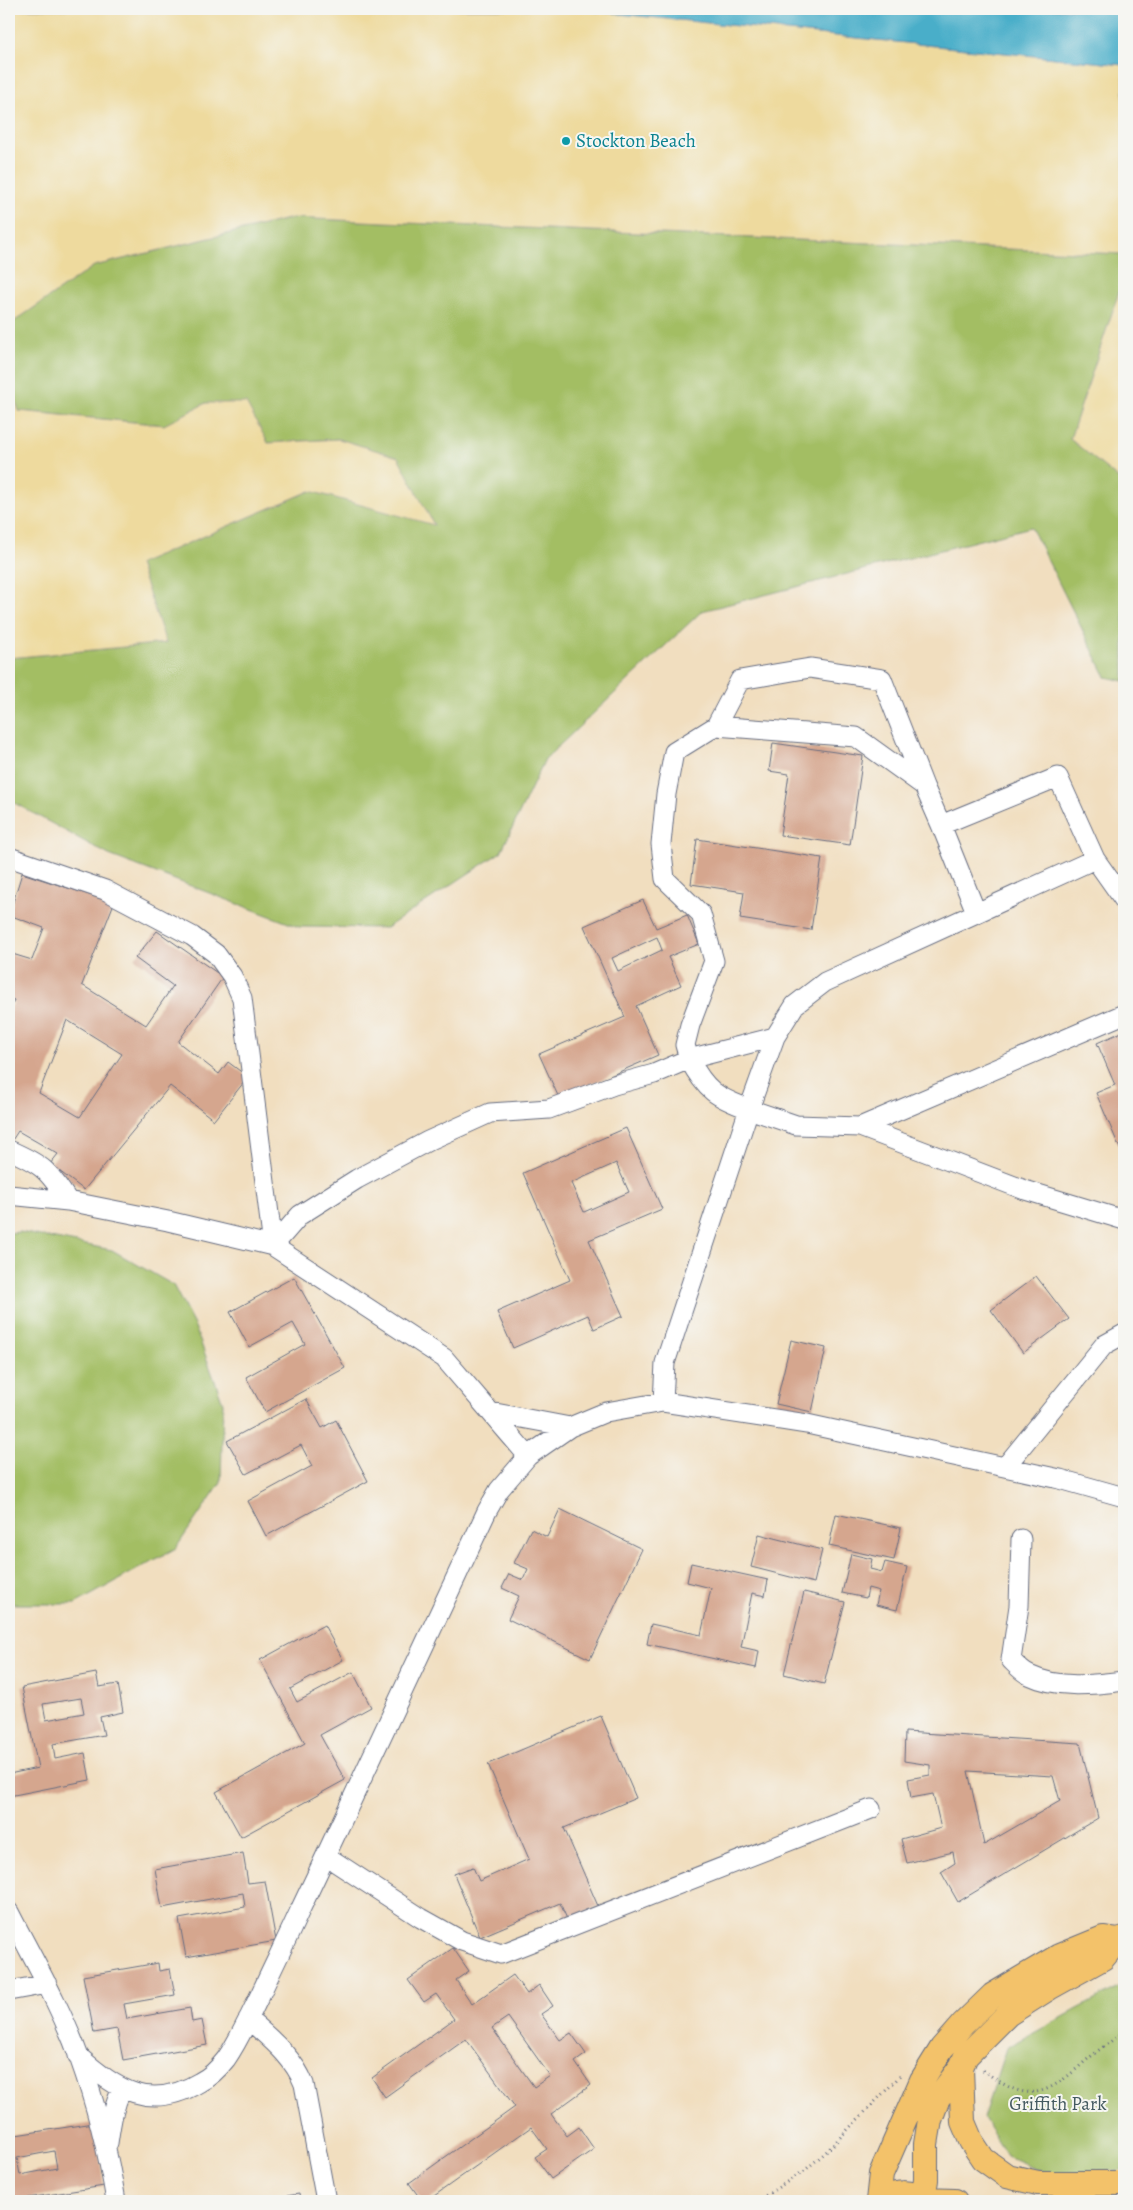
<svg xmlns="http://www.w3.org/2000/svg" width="1133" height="2210" viewBox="0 0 1133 2210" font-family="Alegreya,serif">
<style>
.green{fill:#a3be64;stroke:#5f7661}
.sand{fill:#eeda9e;stroke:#84847e}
.water{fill:#4aaec9;stroke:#326e94}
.building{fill:#d5a68e;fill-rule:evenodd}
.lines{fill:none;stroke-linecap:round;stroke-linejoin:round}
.minor-casing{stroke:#666c80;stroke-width:21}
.major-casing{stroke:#666c80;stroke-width:26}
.path{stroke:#666c80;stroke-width:3;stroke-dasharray:1 4;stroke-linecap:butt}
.minor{stroke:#fff;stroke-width:19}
.major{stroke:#f3c26a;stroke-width:24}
.culture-dot{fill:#0f9aa8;stroke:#f6f6f2;stroke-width:2}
.labels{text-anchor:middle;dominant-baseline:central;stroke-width:4;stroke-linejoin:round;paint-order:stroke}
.culture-label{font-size:19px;fill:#0d838f;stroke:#f6f6f2;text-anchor:start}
.park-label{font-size:19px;fill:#445a60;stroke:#f6f6f2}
</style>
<rect width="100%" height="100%" fill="#f6f6f2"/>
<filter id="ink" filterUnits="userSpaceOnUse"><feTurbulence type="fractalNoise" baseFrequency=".02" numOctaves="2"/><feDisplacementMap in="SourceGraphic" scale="10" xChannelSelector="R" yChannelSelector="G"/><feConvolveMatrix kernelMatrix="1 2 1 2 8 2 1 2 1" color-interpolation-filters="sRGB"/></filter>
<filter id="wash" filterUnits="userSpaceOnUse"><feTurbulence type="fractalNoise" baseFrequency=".0096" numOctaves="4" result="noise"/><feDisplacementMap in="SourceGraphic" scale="20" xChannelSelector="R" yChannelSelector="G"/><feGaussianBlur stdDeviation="1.12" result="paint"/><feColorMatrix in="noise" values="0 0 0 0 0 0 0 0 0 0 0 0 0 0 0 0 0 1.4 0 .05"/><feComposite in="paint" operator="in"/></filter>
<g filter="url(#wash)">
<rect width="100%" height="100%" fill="#f1debf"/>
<path class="green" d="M292 218 1124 254V277L1070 439 1124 483V681L1106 677 1031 527 702 611 545 759 501 852 386 928 299 927 109 855 9 800V658L165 643 139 564 310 491 434 524 339 439 268 443 206 403 165 425 19 411 9 380V325L94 266Z
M20 1232 112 1250 173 1285 195 1327 223 1403 221 1482 176 1548 75 1604H9V1233Z
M1124 1984V2170L1052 2175 1007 2156 983 2118 1006 2048Z"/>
<path class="sand" d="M9 9H573L1124 65V254L292 218 94 266 9 325Z
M1124 277V483L1070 439Z
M9 380 19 411 164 425 206 403H246L268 443 339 439 398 457 434 525 310 491 139 564 166 643 9 658Z"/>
<path class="water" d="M573 9H1124V65L579 10Z"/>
<g id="blocks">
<path class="building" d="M773 743 863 756 850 845 780 835 789 774 769 771Z
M697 839 822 858 811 930 740 919 744 892 691 884Z
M22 873 114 903 82 985 146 1025 173 986 135 958 157 931 223 977 178 1042 219 1074 228 1062 248 1077 214 1120 170 1086 84 1190 50 1164 58 1154 18 1131 9 1145V1014L14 1000 9 998V953L32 960 44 928 9 915ZM67 1020 122 1054 80 1117 39 1093Z
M643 900 656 928 687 915 699 944 668 957 681 985 636 1006 658 1055 559 1098 539 1054 625 1017 584 926ZM657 937 662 950 618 971 612 958Z
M1124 1031V1158L1096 1093 1115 1085 1097 1043Z
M626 1128 662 1209 589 1240 623 1316 594 1329 588 1315 513 1348 497 1312 570 1280 523 1173ZM616 1163 629 1192 584 1212 571 1183Z
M1036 1276 1069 1319 1023 1353 991 1310Z
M294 1277 345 1368 265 1412 246 1377 305 1344 293 1323 249 1347 230 1312Z
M791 1340 826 1348 812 1412 776 1404Z
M306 1399 322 1428 336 1420 368 1481 266 1536 248 1501 312 1466 301 1445 246 1474 227 1441Z
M560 1509 642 1549 590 1659 508 1619 519 1596 502 1588 509 1574 523 1580 528 1569 514 1563 531 1529 547 1537Z
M836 1514 901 1528 894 1560 829 1546Z
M759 1534 822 1550 814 1583 751 1567Z
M851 1554 872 1559 870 1569 882 1572 885 1562 907 1567 897 1610 876 1605 879 1591 868 1588 866 1598 842 1593Z
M691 1563 768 1580 765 1596 752 1593 741 1647 759 1651 756 1668 647 1644 651 1624 701 1635 711 1588 687 1582Z
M804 1592 845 1602 824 1684 784 1674Z
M324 1625 343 1660 290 1689 297 1702 353 1672 371 1707 320 1735 345 1780 241 1837 216 1792 305 1743 260 1660Z
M96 1673 99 1687 118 1684 123 1712 100 1717 104 1735 53 1744 55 1759 85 1753 90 1780 9 1796V1774L38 1768 22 1687ZM81 1698 84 1713 46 1720 43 1704Z
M601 1716 636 1798 564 1828 598 1906 567 1919 560 1903 480 1937 454 1874 473 1867 479 1881 529 1859 488 1764Z
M905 1732 1080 1743 1098 1818 958 1902 941 1872 955 1863 953 1852 907 1863 901 1839 941 1828 933 1794 911 1798 908 1779 930 1775V1765L904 1761ZM968 1771 1053 1776 1060 1801 984 1845Z
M243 1853 248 1883 265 1881 276 1941 186 1957 179 1919 245 1907 243 1893 162 1908 155 1869Z
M453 1948 469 1971 456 1980 472 2004 513 1975 527 1994 539 1985 553 2006 541 2014 560 2040 571 2033 586 2054 575 2062 591 2085 551 2114 567 2136 579 2127 594 2149 551 2179 535 2157 547 2149 531 2127 427 2201H422L409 2183 515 2107 466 2039 385 2097 372 2078 454 2019 436 1994 424 2002 408 1980ZM508 2017 550 2076 534 2087 492 2028Z
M158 1963 159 1971 170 1969 175 1995 124 2004 127 2019 190 2008 192 2022 202 2020 207 2045 123 2060 117 2029 94 2033 83 1976Z
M94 2123 104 2186 28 2198V2201H9V2136ZM54 2151 57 2168 20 2175 17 2158Z
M299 2194 300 2201H260V2200Z"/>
</g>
</g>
<g filter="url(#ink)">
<use href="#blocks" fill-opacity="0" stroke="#666c80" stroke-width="1"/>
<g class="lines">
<g class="minor-casing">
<path id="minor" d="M716 726 856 737 924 786 941 825 1058 777 1095 859
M941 825 976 912
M9 857 105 890 192 936 216 954 232 976 242 998 273 1246
M1124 900 1095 859 825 982 795 1005 775 1037 749 1109 796 1125 860 1127 1124 1014
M775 1037 689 1059 685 1045 690 1025 714 961 701 914 665 879 661 844 666 794 674 752 716 726 740 680 810 668 882 679 924 786
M860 1127 1025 1190 1124 1220
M9 1150C43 1165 48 1170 68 1201
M9 1195 68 1201 168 1221 273 1246 444 1358 528 1456
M273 1246 300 1215 357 1179 428 1141 490 1113 549 1109 614 1085 654 1074 689 1059C706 1091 716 1097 749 1109L665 1363 663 1402
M490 1412 570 1427
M1005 1467 1104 1345 1124 1334
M1021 1539 1019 1606 1011 1660C1016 1665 1022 1672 1029 1675 1058 1689 1093 1685 1124 1681
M326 1856 421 1918 462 1941 501 1954 871 1809
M9 1912C33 1959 61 2007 79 2057 96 2104 108 2152 116 2201
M9 1991 47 1984
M248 2019C270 2039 293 2056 304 2084L326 2201
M78 2056C117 2090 150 2112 200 2082 210 2077 219 2068 226 2059 240 2039 250 2015 261 1993 274 1965 288 1937 301 1908 364 1776 425 1643 487 1511L499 1490 528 1456 570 1427 606 1412 663 1402 807 1424 1060 1479 1124 1497
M108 2143C111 2123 113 2107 122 2089"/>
</g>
<g class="major-casing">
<path id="major" d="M961 2067 963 2122 971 2141 983 2159 1007 2176 1038 2183H1124
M923 2199 926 2180V2144L930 2120 938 2098 961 2067 966 2056 1008 2014 1049 1988 1103 1958 1118 1940 1124 1938
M925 2200 955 2201
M878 2201 881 2174 922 2080 942 2048 963 2024 993 1995 1059 1956 1103 1938 1118 1940
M879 2201C895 2191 911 2190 926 2201"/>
</g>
<path class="path" d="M983 2070C1024 2102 1043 2099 1081 2065 1094 2053 1110 2042 1124 2032
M757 2201 804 2171 825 2153 900 2076"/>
<use href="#minor" class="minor"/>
<use href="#major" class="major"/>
</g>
</g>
<circle class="culture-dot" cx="566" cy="141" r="5"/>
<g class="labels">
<g class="culture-label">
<text x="576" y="141">Stockton Beach</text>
</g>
<g class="park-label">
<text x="1058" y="2104">Griffith Park</text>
</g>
</g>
<rect width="1133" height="2210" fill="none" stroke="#f6f6f2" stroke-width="30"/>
</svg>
